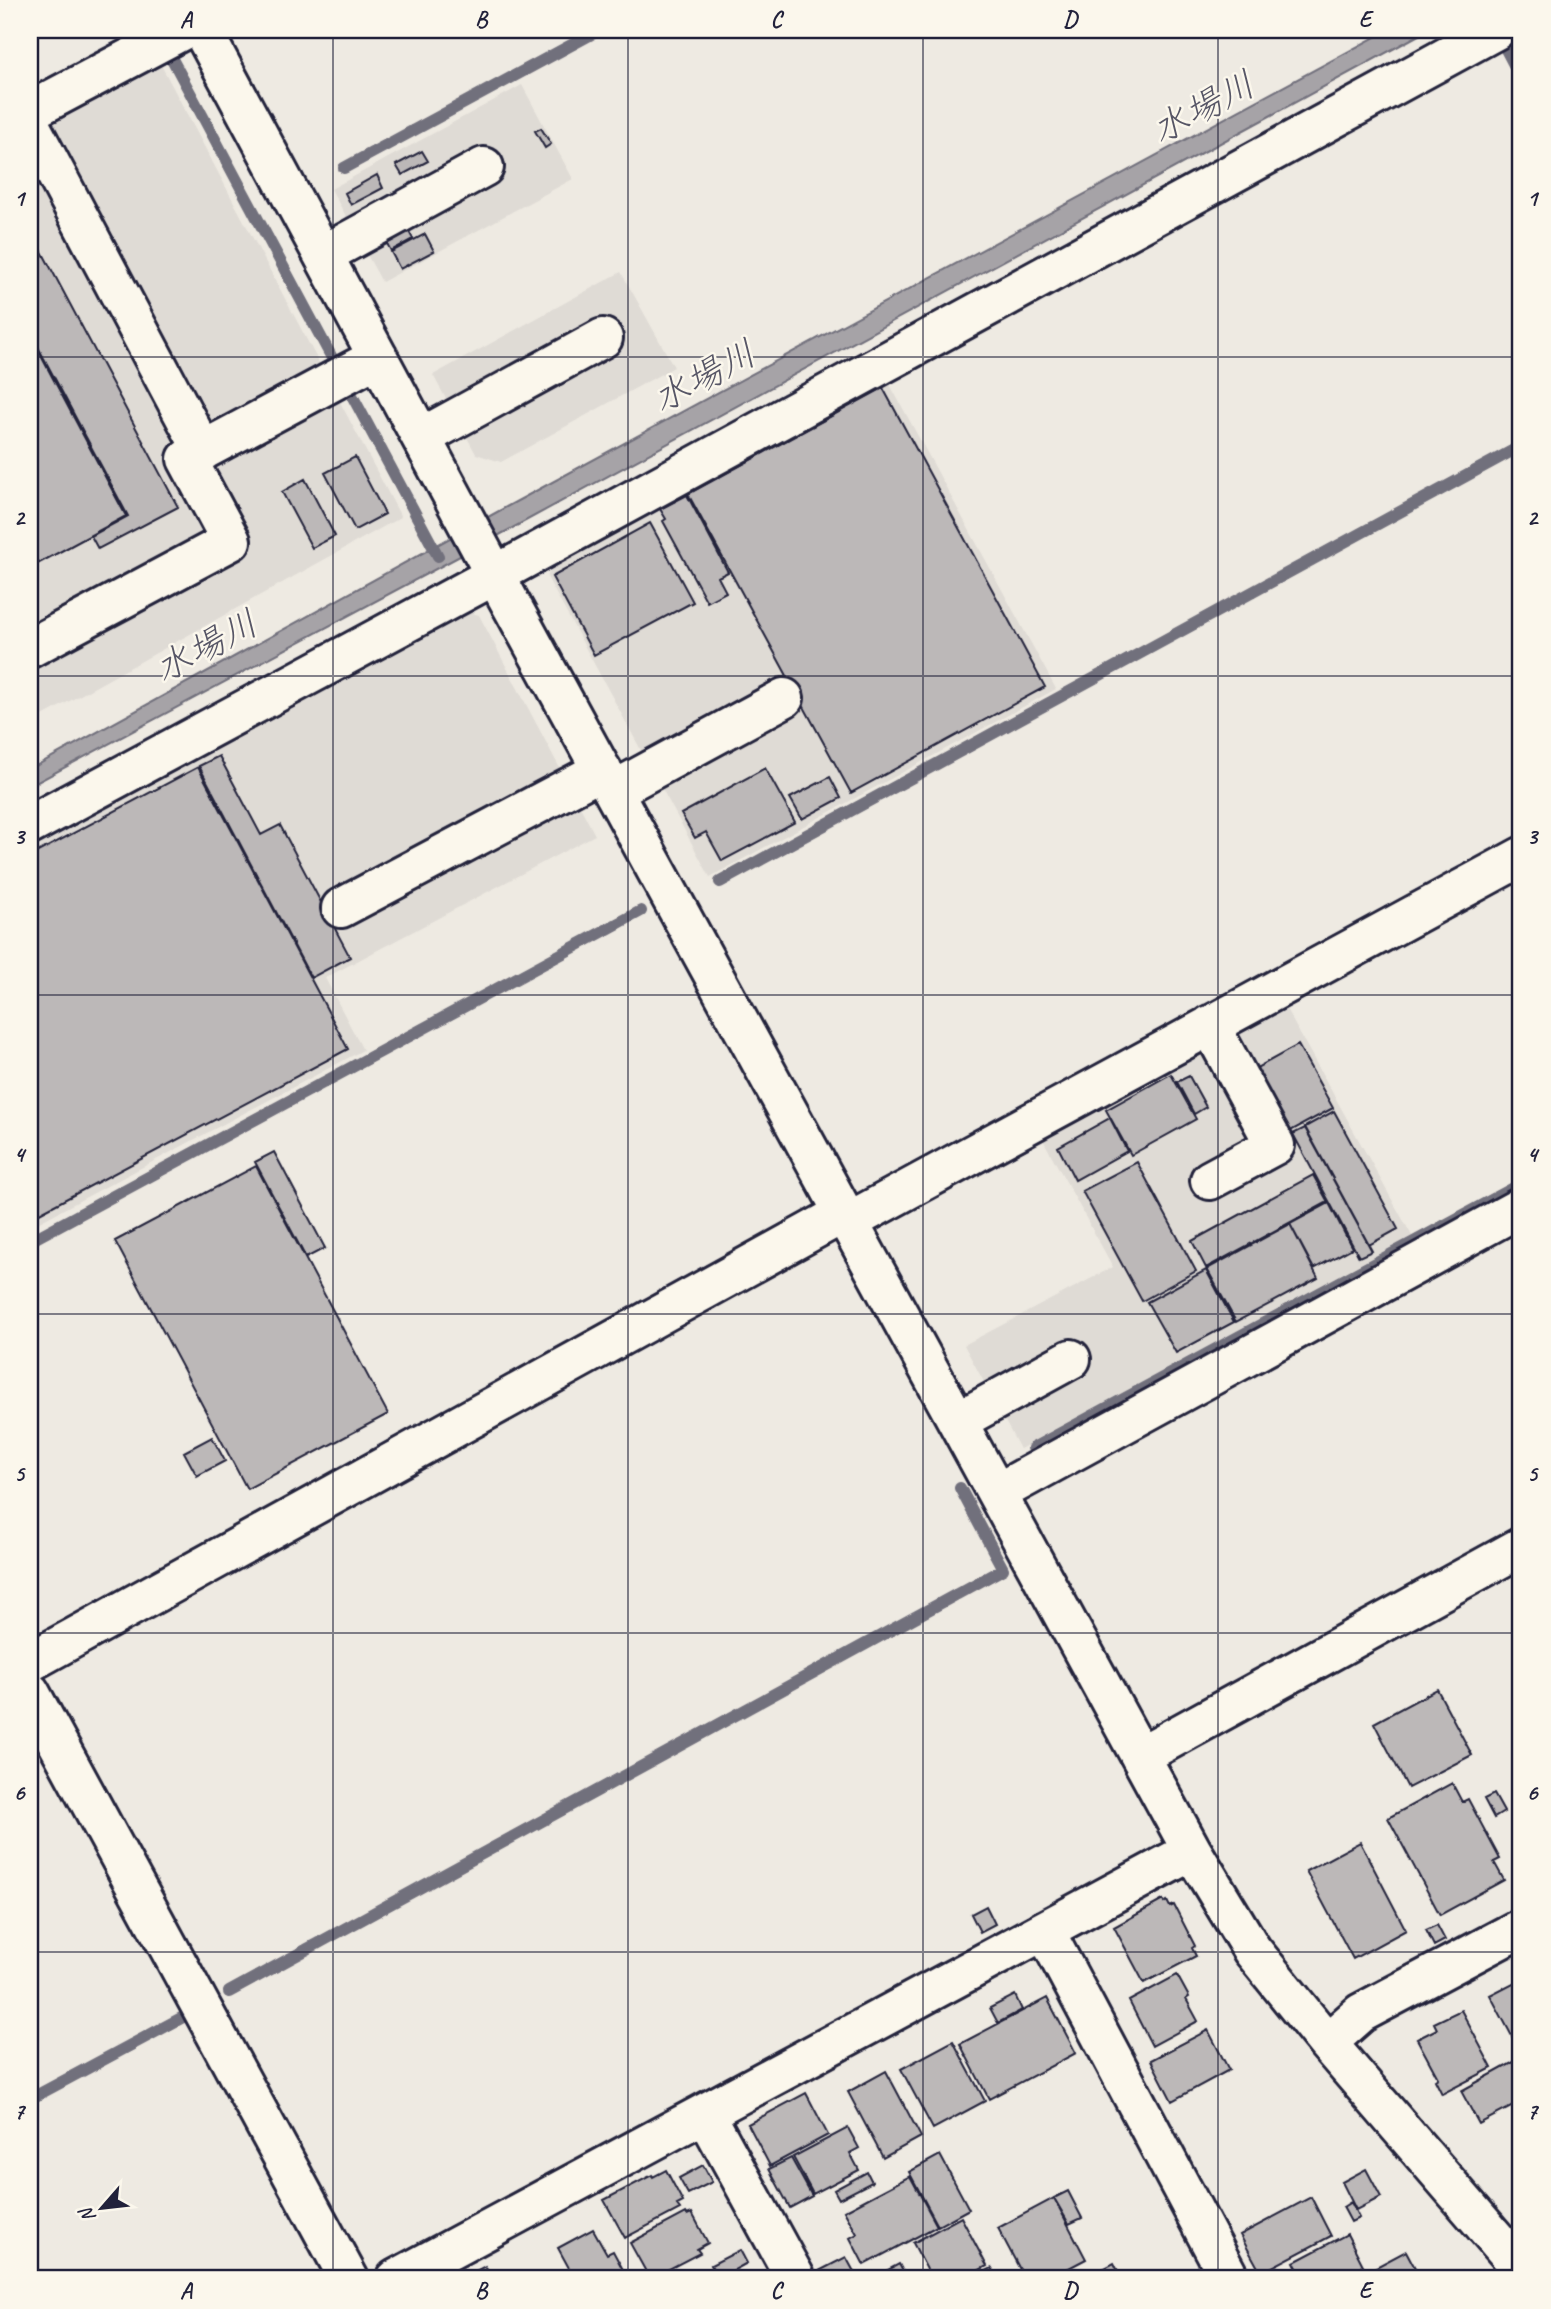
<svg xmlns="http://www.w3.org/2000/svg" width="1551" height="2309" viewBox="0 0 1551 2309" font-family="Caveat,'Klee One',sans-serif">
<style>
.built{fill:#dfdbd5}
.water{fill:#a6a3a7;stroke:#716f7c;stroke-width:2}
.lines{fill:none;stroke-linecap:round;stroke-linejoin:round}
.stream{stroke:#716f7c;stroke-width:12}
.building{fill:#bcb8b8;stroke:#22223b;stroke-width:2}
.minor-casing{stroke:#22223b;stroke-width:44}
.minor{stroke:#fbf7ec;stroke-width:38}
.grid{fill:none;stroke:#22223b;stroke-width:2;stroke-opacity:0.55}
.labels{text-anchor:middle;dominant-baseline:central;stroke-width:5;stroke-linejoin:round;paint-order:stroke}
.water-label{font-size:37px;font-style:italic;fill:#575666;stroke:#fbf7ec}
.neatline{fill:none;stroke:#22223b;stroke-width:2.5}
.grid-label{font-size:23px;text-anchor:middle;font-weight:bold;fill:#22223b}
</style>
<rect width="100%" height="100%" fill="#eeeae2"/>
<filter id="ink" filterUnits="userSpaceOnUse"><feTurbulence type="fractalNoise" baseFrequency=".0143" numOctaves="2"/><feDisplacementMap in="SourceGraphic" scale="14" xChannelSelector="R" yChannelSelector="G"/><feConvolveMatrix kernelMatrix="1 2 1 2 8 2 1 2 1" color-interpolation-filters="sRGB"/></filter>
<g filter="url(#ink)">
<path class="built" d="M161 65 401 517 30 723V135Z
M522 85 573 179 382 282 331 189Z
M621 272 674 367 501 462 476 454 433 375Z
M888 381 1056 689 710 877 547 577 554 562Z
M462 610 479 615 595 835 325 978 363 1050 30 1227V840Z
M1285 1007 1412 1236 1020 1449 964 1345 1113 1267 1042 1138Z"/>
<path class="water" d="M1388 30H1428L518 525 30 786V769L508 506Z"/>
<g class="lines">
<path class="stream" d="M1501 40 1521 78
M171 57 438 556
M344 168 599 30
M720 882 1521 446
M30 1241 641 911
M1033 1448 1521 1184
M229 1992 1003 1569 960 1488
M30 2099 185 2016"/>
</g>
<path class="building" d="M541 128 551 144 545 148 535 131Z
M422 151 428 161 402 175 396 165Z
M377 175 383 188 351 205 345 193Z
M407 228 413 239 391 251 385 240Z
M30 229 178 507 98 549 91 536 128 516 30 332Z
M425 234 434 251 400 269 391 252Z
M30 335 126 516 30 568Z
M883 388 1045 687 851 793 688 494Z
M355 457 385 514 355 530 325 473Z
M305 479 335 536 312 548 282 492Z
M687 495 728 572 718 577 726 592 707 602 663 521 666 519 660 509Z
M650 523 693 602 594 655 552 577Z
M219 756 261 835 280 825 350 957 311 978 199 766Z
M198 767 348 1049 30 1218V856Z
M765 768 795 822 722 861 706 832 695 838 681 814Z
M830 777 841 798 802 819 790 798Z
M1298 1045 1333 1108 1287 1133 1253 1070Z
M1171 1074 1196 1119 1131 1155 1106 1110Z
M1189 1076 1206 1107 1194 1114 1177 1082Z
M1334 1111 1398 1229 1369 1245 1305 1127Z
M1110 1118 1127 1151 1075 1180 1058 1147Z
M1305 1128 1372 1251 1359 1257 1293 1134Z
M274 1152 325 1248 306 1258 255 1162Z
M1137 1162 1196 1271 1142 1301 1082 1191Z
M256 1166 388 1414 247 1489 115 1241Z
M1313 1175 1328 1202 1206 1268 1192 1241Z
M1329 1203 1352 1248 1314 1269 1290 1224Z
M1290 1224 1318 1278 1236 1322 1207 1269Z
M1206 1270 1234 1322 1176 1353 1147 1302Z
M212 1437 225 1461 197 1476 184 1452Z
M1437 1689 1472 1755 1408 1788 1374 1723Z
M1452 1783 1462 1802 1468 1799 1500 1859 1494 1862 1504 1880 1440 1915 1388 1818Z
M1494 1794 1504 1812 1494 1818 1484 1799Z
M1360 1842 1406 1930 1353 1959 1306 1871Z
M1521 1877V1897L1513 1881Z
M1163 1900 1164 1903 1167 1901 1170 1907 1174 1905 1195 1946 1192 1948 1196 1956 1144 1983 1114 1927Z
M986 1906 995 1924 980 1932 971 1914Z
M1437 1925 1445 1940 1434 1946 1426 1930Z
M1177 1975 1189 1997 1186 1999 1198 2021 1152 2046 1129 2001Z
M1515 1982 1521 1995V2053L1490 1995Z
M1015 1995 1022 2010 998 2023 990 2008Z
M1047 1998 1076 2053 989 2099 960 2044Z
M1461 2010 1492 2068 1442 2094 1435 2080 1438 2078 1417 2039 1437 2029 1434 2023Z
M1208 2030 1229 2070 1172 2101 1151 2060Z
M953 2041 985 2101 933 2129 901 2069Z
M1521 2058V2102L1479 2124 1461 2091Z
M886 2071 921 2137 883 2158 848 2092Z
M806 2093 828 2135 770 2166 748 2124Z
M848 2128 859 2148 850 2153 859 2170 813 2194 793 2157Z
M940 2155 969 2209 938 2226 909 2172Z
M791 2158 812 2196 790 2208 769 2169Z
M703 2165 712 2182 688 2194 679 2178Z
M1366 2169 1381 2197 1356 2210 1342 2182Z
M666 2170 683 2202 677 2205 680 2209 625 2238 604 2200 652 2175 653 2177Z
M867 2172 872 2182 839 2199 834 2190Z
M910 2176 937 2226 864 2265 850 2238 857 2234 844 2211Z
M1068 2191 1082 2218 1069 2224 1054 2198Z
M1311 2197 1331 2236 1261 2273 1240 2235Z
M1054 2198 1086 2259 1048 2279H1025L998 2228Z
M1351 2202 1359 2218 1351 2222 1343 2207Z
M686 2213 687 2215 692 2213 708 2243 697 2249 700 2253 650 2279 630 2243Z
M961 2217 987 2266 963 2279H932L913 2243Z
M593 2229 607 2254 613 2251 628 2279H575L558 2248Z
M1347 2234 1366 2271 1350 2279H1298L1302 2277 1294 2262Z
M740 2250 747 2263 718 2279 711 2265Z
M1406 2251 1421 2279H1365L1363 2274Z
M846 2257 858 2279H823L819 2271Z
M1114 2263 1122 2279H1084Z
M899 2264 907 2279H871Z
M485 2266 492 2279H461Z
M992 2268 999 2279H971Z
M1462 2272 1467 2279H1447Z"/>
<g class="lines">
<g class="minor-casing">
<path id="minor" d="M202 30 495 575 1192 1851 1252 1950 1327 2043 1521 2268
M30 111 183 30
M30 125 203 451
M323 255 484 167
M422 437 603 338
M30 648 231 541 187 459 378 357
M613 791 784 698
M30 825 495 575 1496 30
M341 908 602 770
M1210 1025 1275 1145 1210 1180
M848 1222 1521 857
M958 1421 1071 1359
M997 1493 1521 1207
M30 1662 844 1213
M30 1692 349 2279
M1140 1756 1521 1547
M1045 1931 1230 2279
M1327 2043 1361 2013 1521 1928
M705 2113 796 2279
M396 2279 1192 1851"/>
</g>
<use href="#minor" class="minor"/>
</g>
</g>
<path class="grid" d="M333 30V2279M628 30V2279M923 30V2279M1218 30V2279M30 357H1521M30 676H1521M30 995H1521M30 1314H1521M30 1633H1521M30 1952H1521"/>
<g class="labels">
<g class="water-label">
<text transform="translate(1203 107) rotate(-28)">水場川</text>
<text transform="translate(704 376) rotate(-28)">水場川</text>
<text transform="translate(206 646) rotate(-28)">水場川</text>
</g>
</g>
<rect width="1551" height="2309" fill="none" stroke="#fbf7ec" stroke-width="77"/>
<g transform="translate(102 2208) rotate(242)" stroke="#fbf7ec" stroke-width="5" paint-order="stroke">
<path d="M0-5L12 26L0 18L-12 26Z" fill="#22223b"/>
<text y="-10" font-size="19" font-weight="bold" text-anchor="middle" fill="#22223b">N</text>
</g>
<rect x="38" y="38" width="1474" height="2232" class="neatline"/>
<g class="grid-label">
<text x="186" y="27">A</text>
<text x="481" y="27">B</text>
<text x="776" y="27">C</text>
<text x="1070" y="27">D</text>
<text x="1365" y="27">E</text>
<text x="19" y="206">1</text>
<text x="1532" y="206">1</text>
<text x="19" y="525">2</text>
<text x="1532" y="525">2</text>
<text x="19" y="844">3</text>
<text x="1532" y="844">3</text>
<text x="19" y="1162">4</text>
<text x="1532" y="1162">4</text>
<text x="19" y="1481">5</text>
<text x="1532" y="1481">5</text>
<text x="19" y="1800">6</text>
<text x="1532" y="1800">6</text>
<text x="19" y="2119">7</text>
<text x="1532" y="2119">7</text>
<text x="186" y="2298">A</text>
<text x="481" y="2298">B</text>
<text x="776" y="2298">C</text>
<text x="1070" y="2298">D</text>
<text x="1365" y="2298">E</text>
</g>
</svg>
